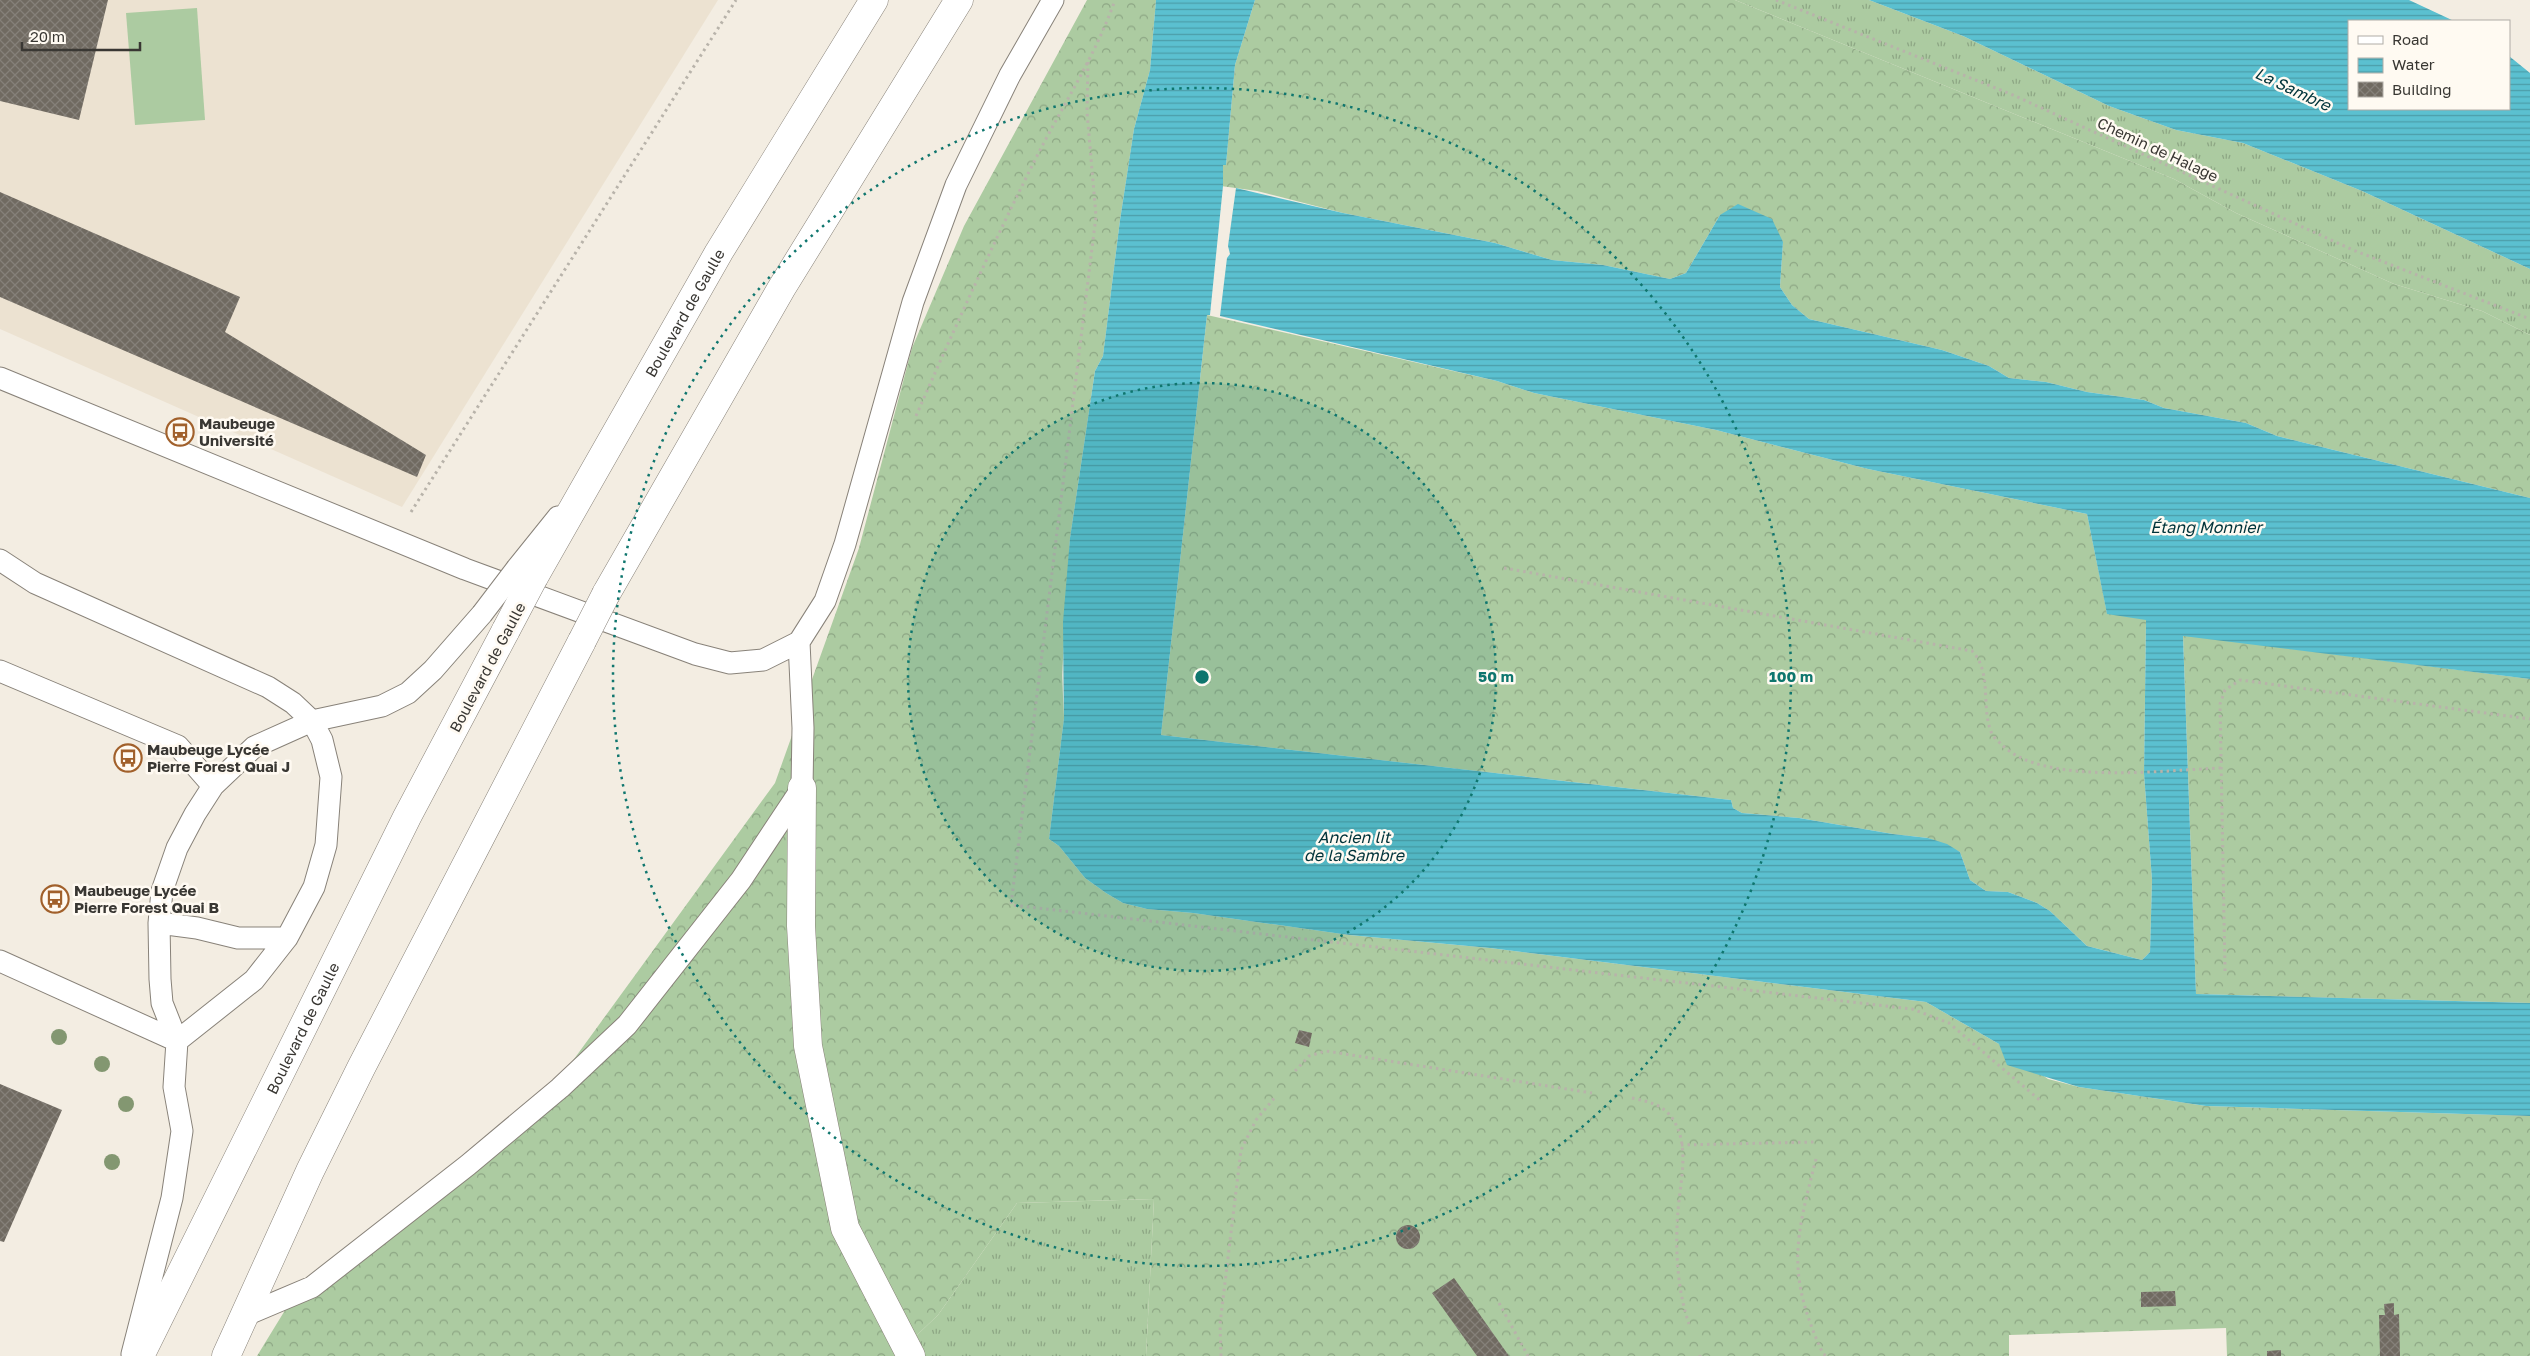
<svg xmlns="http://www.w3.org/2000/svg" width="2530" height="1356" viewBox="0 0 2530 1356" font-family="'Golos Text',sans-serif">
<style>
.built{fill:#ece2d1}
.grass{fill:url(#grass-tufts)}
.forest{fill:url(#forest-crowns)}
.pitch{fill:#accba1}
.water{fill:url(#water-rules)}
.building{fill:url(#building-cross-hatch)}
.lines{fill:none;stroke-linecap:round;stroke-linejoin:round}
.service-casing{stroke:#888279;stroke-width:23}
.pedestrian-casing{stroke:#888279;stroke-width:29}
.primary-casing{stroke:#888279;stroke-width:29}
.path{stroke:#b8b3aa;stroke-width:3;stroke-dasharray:2.5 4;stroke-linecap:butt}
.service{stroke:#fff;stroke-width:21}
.pedestrian{stroke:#fff;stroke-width:28}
.primary{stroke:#fff;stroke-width:28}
.service-bridge-casing{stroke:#888279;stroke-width:23;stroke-linecap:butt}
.primary-bridge-casing{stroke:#888279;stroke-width:29;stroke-linecap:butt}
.service-bridge{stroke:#fff;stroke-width:21}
.primary-bridge{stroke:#fff;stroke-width:28}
.tree{fill:#839771}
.ring{fill:none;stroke:#0f766e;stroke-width:2.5;stroke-dasharray:2.5 5}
.labels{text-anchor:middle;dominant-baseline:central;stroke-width:5;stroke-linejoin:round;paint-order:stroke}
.street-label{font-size:15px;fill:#393733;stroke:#fffaf2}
.poi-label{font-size:15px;font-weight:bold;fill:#393733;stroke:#fffaf2;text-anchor:start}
.water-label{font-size:16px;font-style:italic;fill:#00333a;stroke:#fffaf2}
.centre{fill:#0f766e;stroke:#fffaf2;stroke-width:2.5}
.ring-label{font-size:15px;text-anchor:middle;font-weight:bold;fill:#0f766e;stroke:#fffaf2;stroke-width:5;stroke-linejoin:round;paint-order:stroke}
</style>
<defs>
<pattern id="grass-tufts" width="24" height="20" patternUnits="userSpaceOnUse" patternTransform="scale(1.25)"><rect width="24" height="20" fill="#accba1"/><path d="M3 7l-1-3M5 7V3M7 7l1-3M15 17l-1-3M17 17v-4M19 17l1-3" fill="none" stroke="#8da684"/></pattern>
<pattern id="forest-crowns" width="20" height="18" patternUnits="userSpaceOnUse" patternTransform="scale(1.25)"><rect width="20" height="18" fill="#accba1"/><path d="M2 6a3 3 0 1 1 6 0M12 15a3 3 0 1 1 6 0" fill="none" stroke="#8da684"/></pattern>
<pattern id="water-rules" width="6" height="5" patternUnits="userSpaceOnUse" patternTransform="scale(1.25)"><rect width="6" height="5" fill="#5bc0d0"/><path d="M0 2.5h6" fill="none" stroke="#4c9da9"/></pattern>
<pattern id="building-cross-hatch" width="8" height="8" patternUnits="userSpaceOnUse" patternTransform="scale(1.25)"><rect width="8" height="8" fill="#706a61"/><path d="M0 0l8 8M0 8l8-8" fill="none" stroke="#858079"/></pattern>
</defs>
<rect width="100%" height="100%" fill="#f3ede2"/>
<path class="built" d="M0 0H718L402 507 0 329Z"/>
<path class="grass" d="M1735 0H1869L1963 36 2109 106 2176 130 2243 143 2362 191 2530 269V335L2482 311 2394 284 2236 213 2174 179Z
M1154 1199 1146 1356H895L938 1315 1017 1203Z"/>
<path class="forest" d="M1087 0H1156L1150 70 1134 129 1120 220 1103 356 1095 371 1070 538 1062 675 1064 718 1049 839 1059 846 1085 878 1106 893 1123 903 1147 909 1193 913 1349 935 1490 948 1926 1002 1999 1044 2048 1079 2079 1087 2206 1106 2530 1116V1356H2227L2226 1328 2009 1335V1356H1146L1154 1199 1017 1203 938 1315 895 1356H257L298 1289 518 1136 775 783 859 548 912 348 964 226Z
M1255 0H1735L2174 179 2236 213 2394 284 2482 311 2530 335V498L2277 436 2246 423 2164 408 2144 400 2087 392 2046 382 2009 378 1989 366 1942 350 1809 319 1792 305 1780 287 1783 242 1720 215 1686 273 1670 279 1603 265 1552 260 1495 243 1343 213 1257 191 1221 186 1223 164 1226 165 1235 65Z
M1207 315 1497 381 1534 393 1716 430 1868 469 2087 514 2107 613 2146 619 2144 774 2152 880 2150 952 2142 960 2087 946 2050 911 2037 903 2008 892 1986 891 1970 880 1960 852 1928 838 1893 834 1799 818 1742 813 1733 808 1731 800 1161 735Z
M2183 635 2530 679V1003L2196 994Z"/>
<path class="pitch" d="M197 8 205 120 135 125 126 13Z"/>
<path class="water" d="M1156 0H1255L1235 65 1226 165H1223V186L1210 315H1207L1161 735 1731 800 1733 808 1742 813 1799 818 1893 834 1928 838 1947 844 1960 852 1970 880 1986 891 2008 892 2037 903 2050 911 2087 946 2142 960 2150 952 2152 880 2144 774 2146 620 2107 614 2087 514 1868 469 1716 430 1534 393 1497 381 1220 316 1227 258 1230 254 1228 246 1236 188 1343 213 1495 243 1552 260 1603 265 1670 279 1686 273 1720 215 1738 204 1772 219 1783 242 1780 287 1792 305 1809 319 1942 350 1989 366 2009 378 2046 382 2087 392 2144 400 2164 408 2246 423 2277 436 2530 498V679L2183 636 2196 994 2530 1003V1116L2206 1106 2079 1087 2007 1065 1999 1044 1926 1002 1490 948 1349 935 1193 913 1147 909 1123 903 1106 893 1085 878 1059 846 1049 839 1064 718 1063 622 1070 538 1095 371 1103 356 1120 220 1134 129 1150 70Z
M1869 0H2409L2454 21H2349V109H2509V56L2530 73V269L2362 191 2243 143 2176 130 2109 106 1963 36Z"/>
<path class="building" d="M0 0H108L79 120 0 101Z
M0 192 240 297 225 332 426 455 417 477 0 297Z
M1299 1030 1312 1033 1309 1047 1295 1043Z
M0 1084 62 1110 4 1242 0 1241Z
M1396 1237a12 12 0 1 1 24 0a12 12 0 1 1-24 0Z
M1454 1278 1509 1356H1477L1432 1293Z
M2175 1291 2176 1306 2141 1307V1292Z
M2394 1303V1315L2399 1314 2400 1356H2380L2379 1315H2385L2384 1304Z
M2281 1350V1356H2267V1351Z"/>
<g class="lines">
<g class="service-casing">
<path id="service" d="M0 378 465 569 695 654 730 663 763 660 799 642 825 601 845 544 913 302 956 185 1010 75 1053 0
M0 560 35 583 268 687 293 703 312 721 322 740 331 777 326 845 314 887 287 938 254 980 177 1041
M517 568 558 517
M0 671 178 746 213 786
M159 923 197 928 238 938H287
M0 961 177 1041
M246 1315 312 1287 468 1165 560 1088 627 1025 741 880 802 788 803 728 799 642
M132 1354 172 1198 182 1131 174 1087 177 1041 162 1003 160 979 159 923 162 891 177 848 195 814 213 786 254 747 312 721 382 706 408 693 433 670 482 614"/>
</g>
<g class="pedestrian-casing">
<path id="pedestrian" d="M802 788 801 926 808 1046 845 1228 911 1356"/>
</g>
<g class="primary-casing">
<g id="primary">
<path id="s1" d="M534 577 719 252 874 0"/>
<path d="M606 594 781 289 959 0"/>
<path id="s2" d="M140 1356 407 817 506 630"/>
<path d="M226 1356 310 1171 361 1068 582 641"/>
</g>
</g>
<path class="path" d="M1776 0 2013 95 2353 250 2530 319
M1088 62 1087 112 1096 216 1011 905 1912 1009 1949 1023 2042 1102
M916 416C955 327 995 239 1039 152 1065 102 1096 54 1115 0
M411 512 736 0
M1504 568 1972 651C1993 673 1980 707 1992 734 1994 738 1999 742 2002 745 2044 786 2164 770 2221 768
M2225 971 2220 704 2225 690 2240 680 2530 719
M1295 1071 1309 1056 1326 1051 1592 1093
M1632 1098C1649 1102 1664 1104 1674 1121 1690 1148 1680 1182 1678 1211 1675 1248 1677 1289 1689 1324
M1681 1145 1814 1142
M1816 1159C1795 1241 1786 1273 1823 1354L1827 1356
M1499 1303 1528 1356
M1700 1355V1356
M1221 1356 1220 1324 1241 1150 1256 1120 1276 1096"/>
<use href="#service" class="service"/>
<use href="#pedestrian" class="pedestrian"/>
<use href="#primary" class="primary"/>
<g class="service-bridge-casing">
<path id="service-bridge" d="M482 614 517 568"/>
</g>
<g class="primary-bridge-casing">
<path id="primary-bridge" d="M506 630 534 577
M582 641 606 594"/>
</g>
<use href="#service-bridge" class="service-bridge"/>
<use href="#primary-bridge" class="primary-bridge"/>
</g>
<g class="tree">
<circle cx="59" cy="1037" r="8"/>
<circle cx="102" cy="1064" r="8"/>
<circle cx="126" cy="1104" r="8"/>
<circle cx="112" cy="1162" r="8"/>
</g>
<circle cx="1202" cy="677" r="294" fill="#0f766e" fill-opacity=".12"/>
<g class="ring">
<circle cx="1202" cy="677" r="294"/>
<circle cx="1202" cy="677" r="589"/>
</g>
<defs>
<g id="bus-ring" transform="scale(1.4375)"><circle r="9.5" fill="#fffaf2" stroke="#a1602b" stroke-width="1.5"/><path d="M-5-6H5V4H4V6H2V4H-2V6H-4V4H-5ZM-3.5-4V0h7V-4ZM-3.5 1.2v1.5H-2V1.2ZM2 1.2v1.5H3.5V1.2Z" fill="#a1602b"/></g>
</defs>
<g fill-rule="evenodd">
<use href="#bus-ring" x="180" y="432"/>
<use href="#bus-ring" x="128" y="758"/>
<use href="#bus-ring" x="55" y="899"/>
</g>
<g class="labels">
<g class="street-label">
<text transform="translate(2158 149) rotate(25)">Chemin de Halage</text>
<text stroke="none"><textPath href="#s1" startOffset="304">Boulevard de Gaulle</textPath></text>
<text transform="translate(487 667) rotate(-62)">Boulevard de Gaulle</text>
<text stroke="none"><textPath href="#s2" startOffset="366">Boulevard de Gaulle</textPath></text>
</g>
<g class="poi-label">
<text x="199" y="423">Maubeuge<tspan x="199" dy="17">Université</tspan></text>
<text x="147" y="749">Maubeuge Lycée<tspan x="147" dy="17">Pierre Forest Quai J</tspan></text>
<text x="74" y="890">Maubeuge Lycée<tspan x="74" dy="17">Pierre Forest Quai B</tspan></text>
</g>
<g class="water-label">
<text transform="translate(2293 89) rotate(25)">La Sambre</text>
<text x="2206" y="527">Étang Monnier</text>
<text x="1354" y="837">Ancien lit<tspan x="1354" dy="18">de la Sambre</tspan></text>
</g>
</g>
<circle cx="1202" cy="677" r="8" class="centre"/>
<g class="ring-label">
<text x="1496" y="682">50 m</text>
<text x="1791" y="682">100 m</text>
</g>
<rect x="2348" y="20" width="162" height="90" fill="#fffaf2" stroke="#b0aca6"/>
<rect x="2358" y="36" width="25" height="8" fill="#ffffff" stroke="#b0aca6"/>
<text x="2392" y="45" font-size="15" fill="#393733">Road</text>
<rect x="2358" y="58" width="25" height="15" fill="url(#water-rules)" stroke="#b0aca6"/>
<text x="2392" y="70" font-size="15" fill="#393733">Water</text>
<rect x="2358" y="82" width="25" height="15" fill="url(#building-cross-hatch)" stroke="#b0aca6"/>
<text x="2392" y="95" font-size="15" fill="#393733">Building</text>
<path d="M22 42v8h118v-8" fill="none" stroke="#393733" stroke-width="2.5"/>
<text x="30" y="42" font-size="15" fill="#393733" stroke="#fffaf2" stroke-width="4" paint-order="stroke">20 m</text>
</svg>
